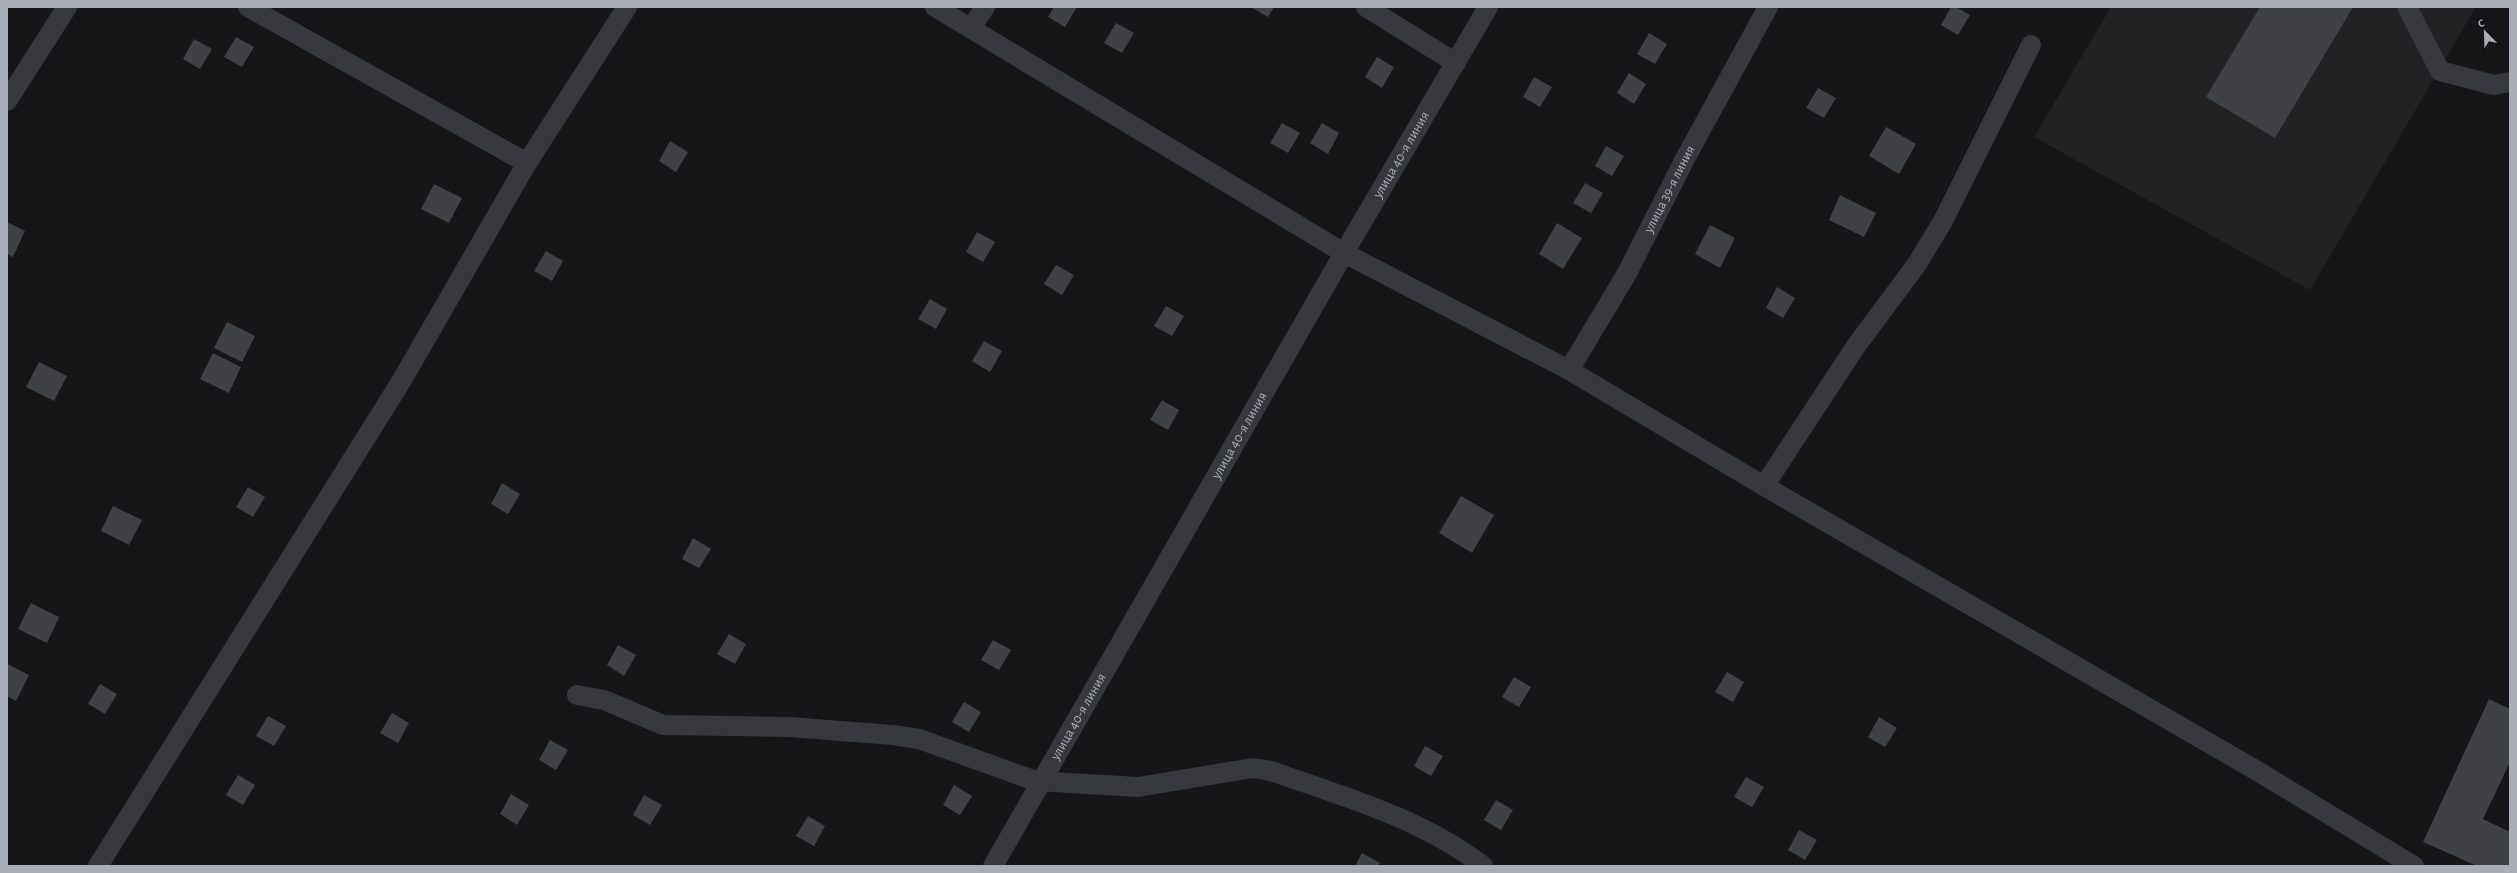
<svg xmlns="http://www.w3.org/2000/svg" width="2517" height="873" viewBox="0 0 2517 873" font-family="'Alegreya Sans',sans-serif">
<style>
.built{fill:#222225}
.building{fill:#404145}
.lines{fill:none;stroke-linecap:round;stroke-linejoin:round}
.minor{stroke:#37383d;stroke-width:20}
.labels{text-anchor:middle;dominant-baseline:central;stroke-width:3;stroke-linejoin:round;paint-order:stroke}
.street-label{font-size:14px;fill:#a8adb8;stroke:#111113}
</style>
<rect width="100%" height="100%" fill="#161618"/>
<path class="built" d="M2111 7H2476L2310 290 2034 137Z"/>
<path class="building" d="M1054 7H1077L1065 27 1048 17Z
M1251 7H1274L1268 17Z
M1951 7H1956L1970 15 1958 35 1941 25Z
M2260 7H2353L2275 138 2206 97Z
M1116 23 1134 33 1122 53 1104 43Z
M1649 33 1667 44 1655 64 1637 54Z
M236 37 254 47 242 67 224 57Z
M194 39 212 49 200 69 183 59Z
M1377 57 1394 67 1382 88 1365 77Z
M1629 73 1646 84 1634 104 1617 93Z
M1534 77 1552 87 1540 107 1523 97Z
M1818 88 1836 98 1824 118 1806 108Z
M1282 123 1300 133 1288 153 1270 143Z
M1322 123 1339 133 1328 154 1310 143Z
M1886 127 1916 144 1899 174 1869 156Z
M670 141 688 152 676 172 659 161Z
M1606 146 1624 156 1612 176 1595 166Z
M1585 183 1603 193 1591 213 1573 203Z
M434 184 462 198 449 223 421 209Z
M1840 195 1876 213 1864 237 1829 220Z
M7 222 25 231 13 257 7 254Z
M1557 223 1582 238 1563 269 1539 254Z
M1710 225 1735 238 1720 268 1695 254Z
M977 232 995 242 983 262 966 252Z
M546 251 563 261 552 281 534 271Z
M1056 265 1074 275 1062 295 1044 284Z
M1777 287 1795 298 1783 318 1766 308Z
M930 299 947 309 936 329 918 319Z
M1166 306 1184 316 1172 336 1154 326Z
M227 322 255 336 242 362 214 348Z
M984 341 1002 351 990 372 972 361Z
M213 353 241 367 229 393 200 379Z
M39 362 67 376 54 401 26 387Z
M1162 400 1179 410 1168 430 1150 420Z
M502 483 520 494 508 514 491 504Z
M248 487 265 497 253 517 236 507Z
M1461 496 1494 515 1472 553 1439 533Z
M113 506 142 520 129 545 101 531Z
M693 538 711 549 699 568 682 559Z
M31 603 59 617 47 643 18 629Z
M729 634 746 644 735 664 717 654Z
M993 640 1011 650 999 670 981 660Z
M618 645 636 655 624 676 607 665Z
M7 664 29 675 16 701 7 696Z
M1727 672 1744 682 1733 702 1715 692Z
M1514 677 1531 687 1519 707 1502 697Z
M100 684 117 694 105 714 88 704Z
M2489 699 2510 709V762L2483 819 2510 832V866H2477L2423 842Z
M964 702 981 712 969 732 952 722Z
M392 713 409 723 398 743 380 733Z
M268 716 286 726 274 746 256 736Z
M1879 717 1897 728 1885 747 1868 737Z
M550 740 568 750 556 770 539 760Z
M1425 746 1443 756 1431 776 1414 766Z
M238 775 255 785 243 805 226 795Z
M1746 777 1764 787 1752 807 1734 797Z
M954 785 972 796 960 815 943 805Z
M511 794 529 805 517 825 500 814Z
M644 795 662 805 650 825 633 815Z
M1496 800 1513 810 1501 830 1484 820Z
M808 816 825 826 814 846 796 836Z
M1799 830 1817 840 1805 860 1788 850Z
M1362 853 1380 863 1378 866H1355Z"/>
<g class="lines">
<g class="minor">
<path d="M248 7 527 163"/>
<path d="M935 7 1344 253 1569 370 1764 486 2259 772 2414 866"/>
<path d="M1366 7 1456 63"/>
<path d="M2407 7 2440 71 2494 85 2510 82"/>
<path d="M971 28 985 7"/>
<path d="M7 101 67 7"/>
<path id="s1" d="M1569 370 1626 275 1686 157 1768 7"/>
<path d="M1764 486 1856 346 1917 264 1943 221 2031 45"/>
<path d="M577 695 604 700 663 725 789 727 893 735 919 739 1036 781 1138 787 1253 768 1271 771C1344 797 1421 818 1483 866"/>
<path d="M98 866 402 380 527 163 627 7"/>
<path id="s2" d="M993 866 1344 253 1488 7"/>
</g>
</g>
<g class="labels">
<g class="street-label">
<text stroke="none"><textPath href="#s2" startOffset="820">улица 40-я линия</textPath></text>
<text stroke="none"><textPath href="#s1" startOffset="207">улица 39-я линия</textPath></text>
<text stroke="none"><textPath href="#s2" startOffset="496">улица 40-я линия</textPath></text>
<text stroke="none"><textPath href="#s2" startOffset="172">улица 40-я линия</textPath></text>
</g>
</g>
<rect width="2517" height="873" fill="none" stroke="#a8adb8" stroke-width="16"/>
<g transform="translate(2485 32) rotate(337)" stroke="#111113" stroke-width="3" paint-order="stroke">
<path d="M0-3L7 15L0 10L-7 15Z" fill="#a8adb8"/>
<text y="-6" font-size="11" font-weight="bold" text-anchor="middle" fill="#a8adb8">С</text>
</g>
</svg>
